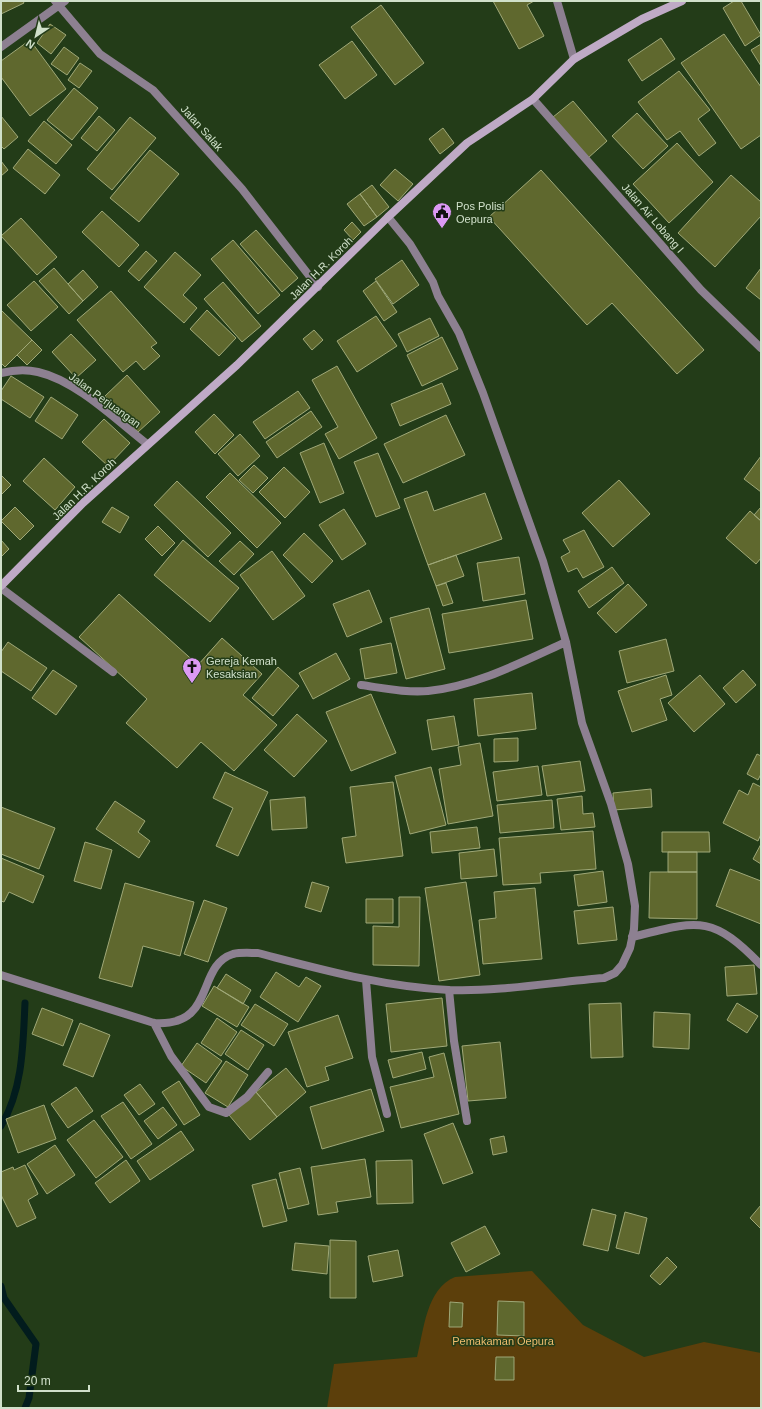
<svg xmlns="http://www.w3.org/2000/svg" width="762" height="1409" viewBox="0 0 762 1409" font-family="Helvetica,sans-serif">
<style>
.green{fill:#5c3f0b}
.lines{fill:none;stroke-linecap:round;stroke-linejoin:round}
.stream{stroke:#021c1d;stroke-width:7}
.building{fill:#5f682e;stroke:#9fa878}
.service{stroke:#8d8091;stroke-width:8}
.minor{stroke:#8d8091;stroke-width:8}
.tertiary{stroke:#8d8091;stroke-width:8}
.secondary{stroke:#bfaac6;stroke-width:8}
.labels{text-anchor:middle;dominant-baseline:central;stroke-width:3;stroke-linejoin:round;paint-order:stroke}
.street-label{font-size:11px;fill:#d0e0ca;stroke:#233c18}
.poi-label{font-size:11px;fill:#d0e0ca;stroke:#233c18;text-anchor:start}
.park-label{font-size:11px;fill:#efbc6e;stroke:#233c18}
</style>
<rect width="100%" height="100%" fill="#233c18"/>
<path class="green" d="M532 1271 583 1325 644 1357 704 1342 761 1353V1408H327L334 1364 417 1357C424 1330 426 1289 455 1277Z"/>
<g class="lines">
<path class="stream" d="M1 1126C23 1089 23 1045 25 1003
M1 1286 4 1298 36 1344 29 1398 25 1408"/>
</g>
<path class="building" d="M1 1H23L24 3 1 14Z
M493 1H534L527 5 544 36 519 49Z
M734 1H741L761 35 745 46 723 8Z
M381 5 424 63 395 85 351 27Z
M50 24 66 35 51 54 37 43Z
M724 34 761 87V135L741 149 681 63Z
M661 38 675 59 642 81 628 60Z
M30 40 66 89 30 116 1 77V61Z
M352 41 377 75 345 99 319 65Z
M761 44V66L751 50Z
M64 47 79 58 67 75 51 64Z
M80 63 92 71 79 88 68 80Z
M679 71 710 110 698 119 716 143 699 156 680 131 667 140 638 102Z
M74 88 98 108 72 140 47 120Z
M573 101 607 141 588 158 553 117Z
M637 113 668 146 643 169 612 136Z
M1 116 18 137 4 149 1 146Z
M99 116 115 130 97 151 81 138Z
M130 117 156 138 112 190 87 169Z
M44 121 72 145 56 164 28 141Z
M443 128 454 143 440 154 429 139Z
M677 143 713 182 669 223 633 184Z
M28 149 60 175 45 194 13 168Z
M150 150 179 174 139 222 110 198Z
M1 161 8 170 1 176Z
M395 169 413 184 398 201 380 185Z
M541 170 704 350 677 374 612 303 587 325 489 217Z
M731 175 761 202V216L715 267 678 233Z
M372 185 389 207 377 217 360 194Z
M360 194 377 217 364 226 347 204Z
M102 211 139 245 119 267 82 232Z
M21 218 57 257 37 275 1 236Z
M352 222 361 232 353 240 344 230Z
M256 230 298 278 282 292 240 244Z
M233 240 280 295 258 314 211 259Z
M146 251 157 261 139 281 128 271Z
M175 252 201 275 183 295 197 308 184 323 144 287Z
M402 260 419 285 393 304 375 279Z
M54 268 83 301 69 314 39 281Z
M761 268V300L746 288Z
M83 270 98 287 83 301 68 284Z
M34 281 58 307 31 331 7 305Z
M376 281 397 312 384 321 363 291Z
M223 282 261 326 242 342 204 299Z
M111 291 157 343 151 347 160 356 144 370 136 361 123 372 77 320Z
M1 310 32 340 5 367 1 363Z
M207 310 236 338 219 356 190 329Z
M376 316 397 346 357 372 337 341Z
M430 318 439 336 407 352 398 334Z
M314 330 323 340 312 350 303 339Z
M71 334 96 360 76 378 52 352Z
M442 337 458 369 422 386 407 355Z
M32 340 42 350 27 365 17 355Z
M337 366 377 438 339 459 325 434 338 427 312 380Z
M127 375 160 412 138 432 105 396Z
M11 376 44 397 30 418 1 399V391Z
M442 383 451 404 400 426 391 404Z
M298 391 310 408 265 439 253 422Z
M51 397 78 415 62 439 35 421Z
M311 411 322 427 277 458 266 442Z
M214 414 234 435 215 454 195 432Z
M446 415 465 455 403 483 384 444Z
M104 419 130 443 108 466 82 442Z
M240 434 260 456 238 476 218 454Z
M324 443 344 493 320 503 300 453Z
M378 453 400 508 376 517 354 462Z
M761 456V492L744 479Z
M44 458 75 487 55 510 23 481Z
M254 465 268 478 253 493 239 480Z
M284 467 310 492 285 518 259 492Z
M230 473 281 523 257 548 206 497Z
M1 475 11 485 1 495Z
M619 480 650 514 613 547 582 513Z
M177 481 231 533 208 557 154 505Z
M427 491 434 511 485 493 502 539 428 565 404 499Z
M15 507 34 526 20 540 1 521Z
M112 507 129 517 120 533 102 522Z
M761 507V521L754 515Z
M344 509 366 544 342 560 319 525Z
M750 511 761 521V558L756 564 726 538Z
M158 526 175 543 162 556 145 539Z
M584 530 604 567 583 578 577 568 568 572 561 557 570 552 563 540Z
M304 533 333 561 312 583 283 555Z
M1 540 9 549 1 557Z
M183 540 239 588 210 622 154 575Z
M240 541 254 554 234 575 219 561Z
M272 551 305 596 273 620 240 575Z
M456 555 464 576 436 586 428 565Z
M519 557 525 594 483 601 477 563Z
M612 567 624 583 589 608 578 591Z
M446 583 453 603 443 606 436 586Z
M628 584 647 605 616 633 597 613Z
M369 590 382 622 347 637 333 604Z
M119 594 198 665 222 638 262 674 243 695 277 725 234 771 201 742 177 768 126 723 147 699 79 637Z
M526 600 533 639 449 653 442 614Z
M429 608 445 669 406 679 390 618Z
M666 639 674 671 627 683 619 651Z
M8 642 47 668 31 691 1 671V652Z
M391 643 397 673 365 679 360 649Z
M336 653 350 679 313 699 299 673Z
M278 667 299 686 273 716 252 698Z
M53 670 77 686 56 715 32 698Z
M743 670 756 685 736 703 723 688Z
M666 675 672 695 660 699 667 720 632 732 618 691Z
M700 675 725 704 694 732 668 703Z
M532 693 536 729 478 736 474 699Z
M371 694 396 753 351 771 326 712Z
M297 714 327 741 294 777 264 750Z
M454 716 459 745 432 750 427 720Z
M518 738V761L494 762V739Z
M480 743 493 816 448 824 439 769 461 765 458 747Z
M757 754 761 756V774L758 780 747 774Z
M580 761 585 791 547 796 542 766Z
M538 766 542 795 497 801 493 772Z
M431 767 446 825 410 834 395 776Z
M225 772 268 792 238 856 216 846 233 808 213 798Z
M393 782 403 856 346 863 342 838 356 836 350 787Z
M753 783 761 787V834L758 841 723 823 739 790 748 795Z
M651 789 652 807 614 810 613 793Z
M582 796 583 814 593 813 595 827 561 830 557 799Z
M305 797 307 828 272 830 270 800Z
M552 800 554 828 500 833 497 805Z
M115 801 145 821 138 832 150 841 139 858 96 829Z
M1 807 55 828 39 869 1 854Z
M477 827 480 848 432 853 430 832Z
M593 831 596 869 540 873 541 883 503 885 499 838Z
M662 832H709L710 852H662Z
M85 842 112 850 101 889 74 881Z
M761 844V864L753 859Z
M494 849 497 876 461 879 459 853Z
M668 852H697V872H668Z
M1 858 44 876 33 903 9 892 4 902 1 901Z
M730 869 761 881V924L716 906Z
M603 871 607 902 578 906 574 875Z
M650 872H697V919L649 918Z
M312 882 329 887 321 912 305 907Z
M466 882 480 975 439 981 425 888Z
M125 883 194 902 180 956 143 946 132 987 99 978Z
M535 888 542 959 483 964 479 920 496 918 494 892Z
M399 897H420L419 966 373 965V926L399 927Z
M366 899H393V923H366Z
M204 900 227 908 208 962 184 954Z
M613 907 617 940 578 944 574 911Z
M754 965 757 994 727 996 725 967Z
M276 972 299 987 306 977 321 986 298 1022 260 997Z
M226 974 251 990 243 1004 217 988Z
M214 986 249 1007 237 1027 202 1006Z
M442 998 447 1046 391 1052 386 1004Z
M621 1003 623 1057 591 1058 589 1004Z
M737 1003 758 1016 747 1033 727 1020Z
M255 1004 288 1024 274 1046 241 1025Z
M42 1008 73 1020 63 1046 32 1034Z
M654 1012 690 1014 689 1049 653 1047Z
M338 1015 353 1058 325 1067 329 1080 307 1087 288 1032Z
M217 1018 237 1032 221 1056 201 1043Z
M80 1023 110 1035 93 1077 63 1065Z
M241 1030 264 1045 248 1070 225 1054Z
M500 1042 506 1098 468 1101 462 1046Z
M197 1043 222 1061 206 1083 181 1066Z
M422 1052 426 1069 393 1078 388 1060Z
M444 1053 459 1114 401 1128 390 1087 434 1077 429 1057Z
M226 1061 248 1075 228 1107 205 1093Z
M286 1068 306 1092 277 1117 256 1092Z
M179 1081 200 1115 184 1125 162 1092Z
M140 1084 155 1104 139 1115 124 1095Z
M76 1087 93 1111 68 1128 51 1104Z
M371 1089 384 1131 322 1149 310 1107Z
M256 1092 277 1117 250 1140 229 1115Z
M123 1102 152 1144 131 1159 101 1116Z
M44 1105 56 1139 18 1153 6 1119Z
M163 1107 177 1125 158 1139 144 1121Z
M94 1120 123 1157 96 1178 67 1140Z
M453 1123 473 1173 443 1184 424 1134Z
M181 1131 194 1150 150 1180 137 1161Z
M504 1136 507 1152 493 1155 490 1139Z
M55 1145 75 1175 47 1194 27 1164Z
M365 1159 371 1197 336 1202 338 1212 318 1215 311 1167Z
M126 1160 140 1181 110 1203 95 1183Z
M412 1160 413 1203 377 1204 376 1161Z
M25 1165 38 1194 28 1200 36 1218 17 1227 1 1195V1172L13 1167 14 1170Z
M300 1168 309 1204 288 1209 279 1173Z
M276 1179 287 1221 263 1227 252 1185Z
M761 1205V1229L750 1218Z
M592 1209 616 1215 608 1251 583 1245Z
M625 1212 647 1218 639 1254 616 1248Z
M485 1226 500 1254 466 1272 451 1243Z
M330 1240 356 1241V1298H330Z
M295 1243 329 1246 327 1274 292 1270Z
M398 1250 403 1276 373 1282 368 1256Z
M667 1257 677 1267 660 1285 650 1276Z
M498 1301 524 1302V1336L497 1335Z
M450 1302 463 1303 462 1327H449Z
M496 1357H514V1380H495Z"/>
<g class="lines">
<path class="service" d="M1 588 113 672"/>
<path class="minor" d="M55 1 100 54 153 90 242 189 318 287
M557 1 574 59
M1 47 65 1
M1 373C13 370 26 369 38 372 77 381 116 420 147 444
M361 685C383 688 406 693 428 691 476 686 522 662 566 642
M632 937C697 921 711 913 761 965
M1 975 154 1023C217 1027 195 966 233 954 241 952 250 953 258 953 320 969 384 987 449 990 498 992 554 982 604 978L615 973 622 965 630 948 634 929 635 906 628 864 611 804 582 723 566 642 543 561 483 393 459 333 438 296 433 282 410 244 388 217
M366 980 372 1057 387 1114
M449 990 454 1041 467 1121
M154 1023 171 1056 209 1107 226 1113 247 1097 268 1072"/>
<path class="tertiary" d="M533 99 701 290 761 348"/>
<path class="secondary" d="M1 586 83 503 237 365 388 217 467 143 533 99 574 59 642 19 682 1"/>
</g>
<defs>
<g id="civic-pin" transform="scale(1)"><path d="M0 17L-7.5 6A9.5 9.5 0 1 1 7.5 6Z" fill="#dc99f4" stroke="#233c18"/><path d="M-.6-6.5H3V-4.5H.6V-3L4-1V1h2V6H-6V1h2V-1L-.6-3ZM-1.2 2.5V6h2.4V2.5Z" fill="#111"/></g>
<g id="church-pin" transform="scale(1)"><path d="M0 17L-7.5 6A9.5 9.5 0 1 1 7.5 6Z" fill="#dc99f4" stroke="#233c18"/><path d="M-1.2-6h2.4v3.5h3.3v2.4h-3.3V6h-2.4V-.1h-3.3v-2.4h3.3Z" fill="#111"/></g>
</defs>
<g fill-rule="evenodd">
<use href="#civic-pin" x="442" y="212"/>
<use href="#church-pin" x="192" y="667"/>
</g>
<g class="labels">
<g class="street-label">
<text transform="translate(202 128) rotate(48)">Jalan Salak</text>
<text transform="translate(653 218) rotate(49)">Jalan Air Lobang I</text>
<text transform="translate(321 268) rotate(-45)">Jalan H.R. Koroh</text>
<text transform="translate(105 400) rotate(36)">Jalan Perjuangan</text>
<text transform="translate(84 489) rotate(-44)">Jalan H.R. Koroh</text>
</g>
<g class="poi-label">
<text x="456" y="206">Pos Polisi<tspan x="456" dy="13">Oepura</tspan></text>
<text x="206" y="661">Gereja Kemah<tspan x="206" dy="13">Kesaksian</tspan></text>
</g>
<g class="park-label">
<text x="503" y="1341">Pemakaman Oepura</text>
</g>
</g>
<rect width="762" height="1409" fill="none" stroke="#d0e0ca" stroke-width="4"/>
<g transform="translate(36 36) rotate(215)" stroke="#233c18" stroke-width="3" paint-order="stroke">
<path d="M0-3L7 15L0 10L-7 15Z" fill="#d0e0ca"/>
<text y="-6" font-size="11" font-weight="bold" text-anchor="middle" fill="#d0e0ca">N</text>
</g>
<path d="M18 1385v6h71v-6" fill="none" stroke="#d0e0ca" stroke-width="2"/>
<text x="24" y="1385" font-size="12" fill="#d0e0ca" stroke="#233c18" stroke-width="3" paint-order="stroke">20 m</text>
</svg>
